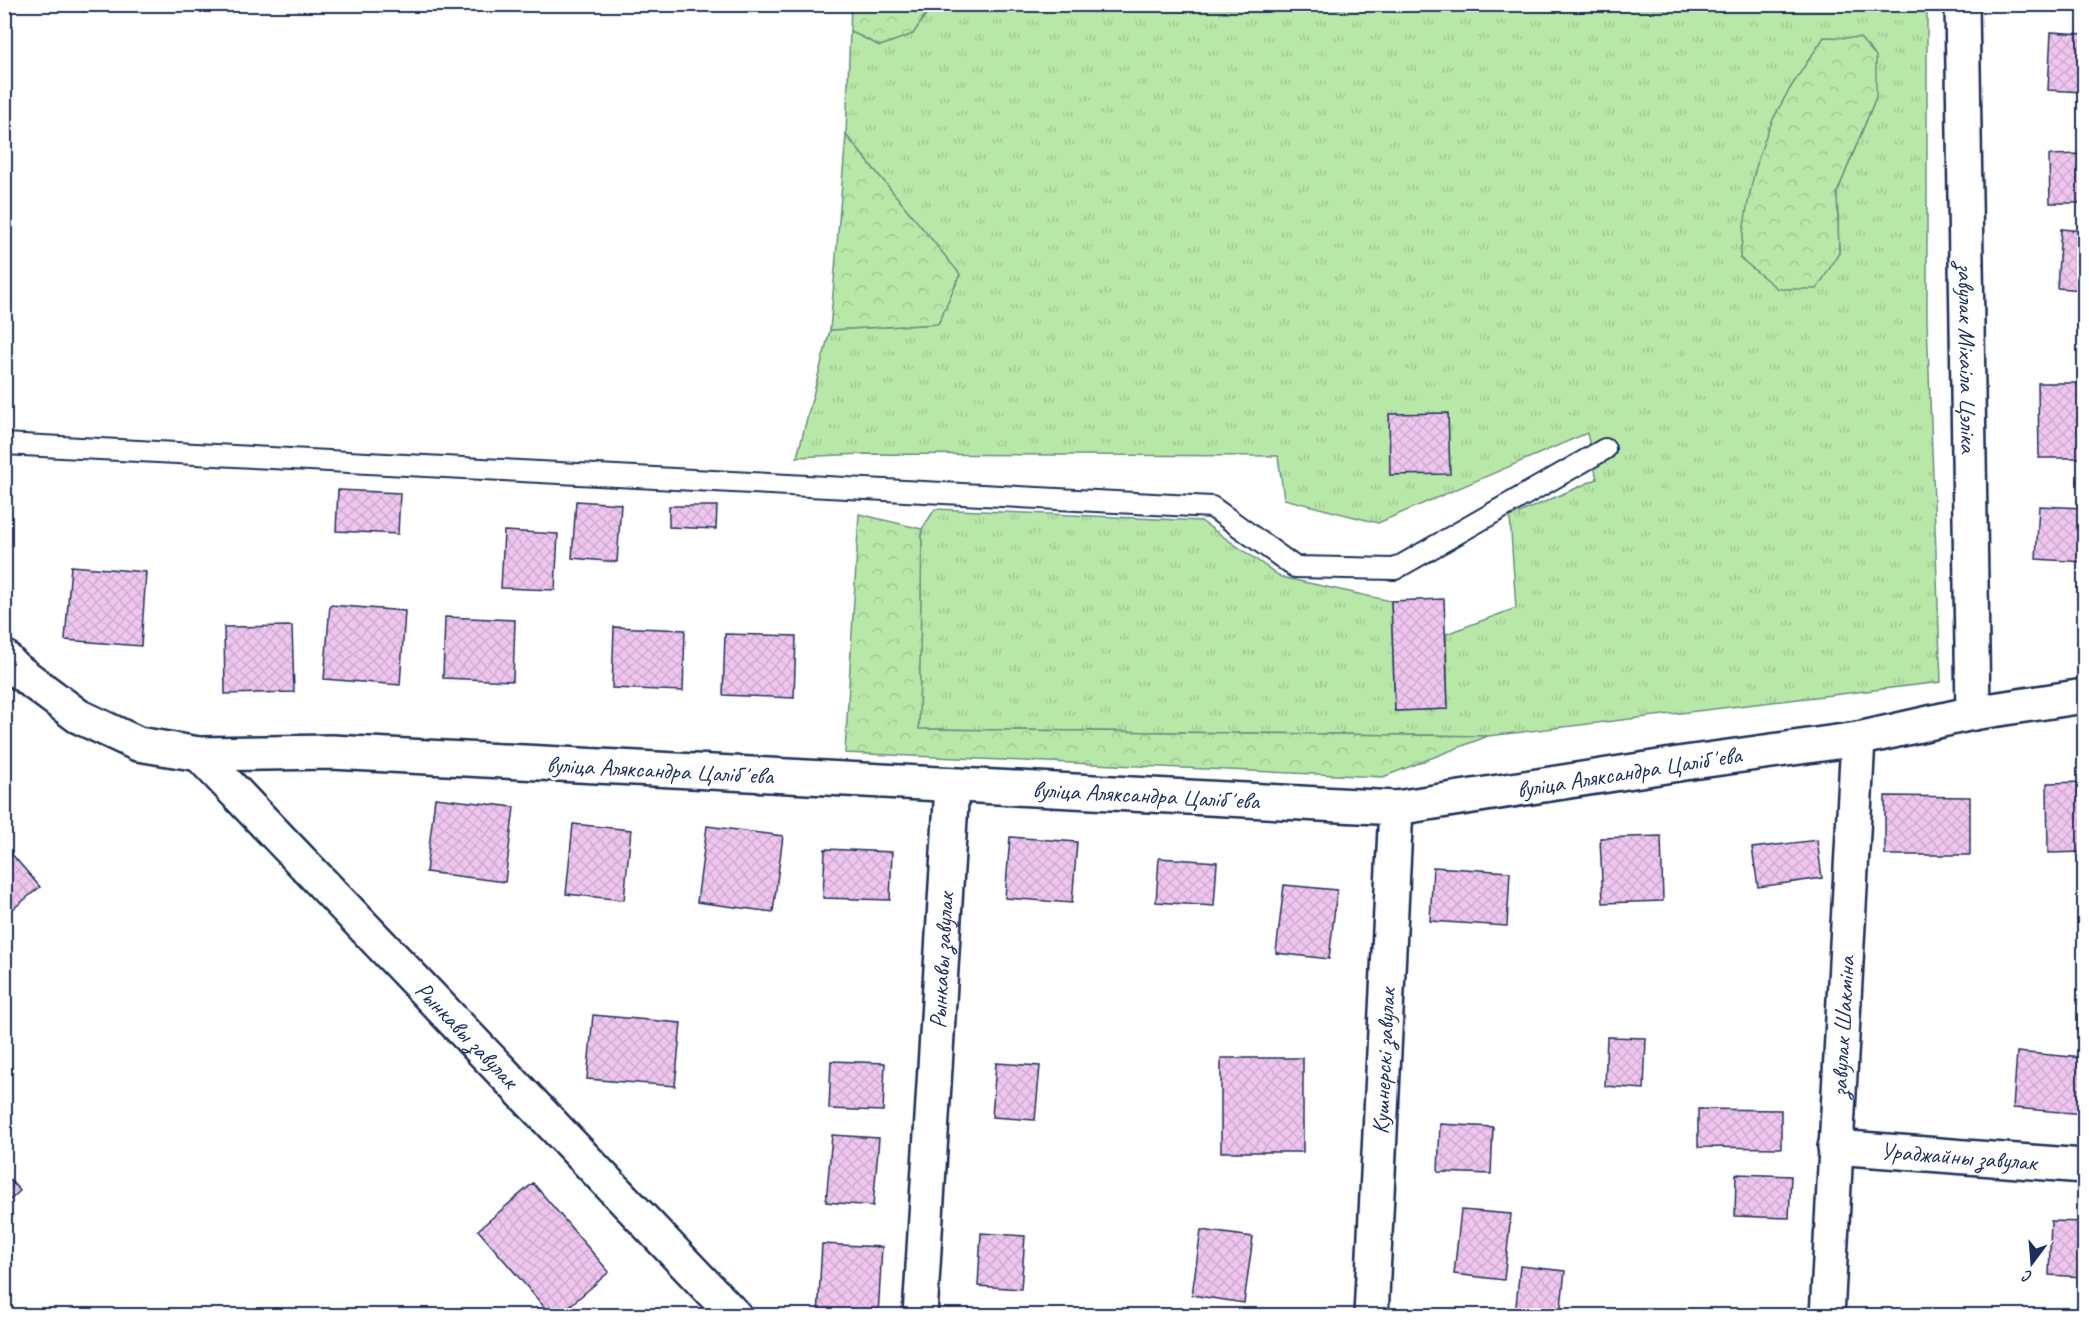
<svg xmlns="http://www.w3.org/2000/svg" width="2089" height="1320" viewBox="0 0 2089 1320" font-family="Caveat,sans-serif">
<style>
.grass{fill:url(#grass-tufts);stroke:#6a8c82;stroke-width:1.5;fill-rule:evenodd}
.forest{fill:url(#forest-crowns);stroke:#6a8c82;stroke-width:1.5}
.building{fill:url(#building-cross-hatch);stroke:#1b2f5e;stroke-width:1.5}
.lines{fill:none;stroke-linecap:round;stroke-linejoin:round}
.lane-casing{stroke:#1b2f5e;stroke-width:24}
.street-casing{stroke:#1b2f5e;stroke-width:38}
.lane{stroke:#fff;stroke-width:20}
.street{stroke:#fff;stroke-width:33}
.labels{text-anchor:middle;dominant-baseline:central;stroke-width:6;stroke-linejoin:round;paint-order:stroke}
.street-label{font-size:24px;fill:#1b2f5e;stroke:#fff}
</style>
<defs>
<pattern id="grass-tufts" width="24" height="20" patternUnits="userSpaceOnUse" patternTransform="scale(1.5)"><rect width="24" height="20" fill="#b8e8a7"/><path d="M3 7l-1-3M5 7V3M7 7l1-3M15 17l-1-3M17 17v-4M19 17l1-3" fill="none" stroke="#9ec792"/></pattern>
<pattern id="forest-crowns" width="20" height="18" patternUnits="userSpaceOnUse" patternTransform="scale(1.5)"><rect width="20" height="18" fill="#b8e8a7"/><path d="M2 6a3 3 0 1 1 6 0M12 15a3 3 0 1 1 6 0" fill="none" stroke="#9ec792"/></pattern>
<pattern id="building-cross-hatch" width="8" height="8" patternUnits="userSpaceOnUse" patternTransform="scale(1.5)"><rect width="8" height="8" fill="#f0c6ee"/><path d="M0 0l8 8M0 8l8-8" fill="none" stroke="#cdaace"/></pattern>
</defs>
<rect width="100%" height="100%" fill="#fff"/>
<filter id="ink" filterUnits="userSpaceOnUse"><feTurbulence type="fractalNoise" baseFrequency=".0167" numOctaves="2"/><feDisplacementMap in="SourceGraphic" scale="12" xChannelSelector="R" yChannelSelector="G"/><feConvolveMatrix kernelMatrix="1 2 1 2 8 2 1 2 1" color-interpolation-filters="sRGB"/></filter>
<g filter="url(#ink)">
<path class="grass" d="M932 4 1927 5V321L1941 682 1488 736 918 729 922 529 935 509 1201 521 1281 577 1391 601 1395 711 1448 709 1446 634 1516 608 1510 517 1597 479 1587 433 1378 523 1284 499 1278 456 862 454 797 457 830 330 938 324 960 275 846 135 850 31 880 46 913 34ZM1876 97 1837 193 1839 253 1740 258Z"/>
<path class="forest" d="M851 5V4L932 5 913 34 880 46 850 31Z
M1824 37 1860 38 1876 56V97L1837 193 1839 253 1817 289H1778L1740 258C1744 218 1751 179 1764 141 1777 104 1803 69 1824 37Z
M846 135 960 274 938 324 830 330Z
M859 514 922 529 919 729 1488 736 1383 777 845 753Z"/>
<path class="building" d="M2051 32 2084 34V92L2048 90Z
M2084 154V203H2050L2049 155Z
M2061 229 2084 231V290L2057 288Z
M2038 383H2084V458H2039Z
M1448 413 1450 474 1390 475 1389 414Z
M338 490 400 493 398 534 336 531Z
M576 501 621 504 617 562 572 558Z
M669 506H717L716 529 669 527Z
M2039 506 2084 508V562L2036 559Z
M504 531 558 534 555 590 501 588Z
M71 566 146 572 141 646 65 640Z
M1444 599 1448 709 1395 711 1391 601Z
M330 605 405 611 400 685 324 679Z
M445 617 515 620 513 681 443 678Z
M292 626 294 692 225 694 224 627Z
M614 627 685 630 683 691 612 688Z
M725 634 796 636 794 698 723 695Z
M2084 782V852L2048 853 2047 783Z
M1885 796 1970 797V855H1885Z
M435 798 514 807 505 882 426 872Z
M573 824 631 830 624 900 566 894Z
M707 826 783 836 773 912 697 902Z
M1661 836 1663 901 1603 903 1600 838Z
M1010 837 1077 842 1072 903 1005 898Z
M1817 840 1822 878 1758 887 1752 848Z
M4 845 40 887 8 913 4 909Z
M825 849 892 852 890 900 823 898Z
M1159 858 1217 862 1214 906 1156 902Z
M1433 867 1510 872 1507 926 1430 921Z
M1284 885 1337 890 1329 959 1276 953Z
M593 1015 681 1023 675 1086 587 1079Z
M1607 1037 1646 1038 1644 1089 1605 1086Z
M2017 1052 2084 1058V1114L2013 1108Z
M1221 1058H1303V1152H1221Z
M831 1061 885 1063 883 1111 829 1109Z
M996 1063 1040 1066 1035 1120 992 1117Z
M1698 1109 1781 1110V1148L1698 1147Z
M1440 1124 1493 1127 1491 1174 1438 1172Z
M832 1135 879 1138 873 1206 826 1202Z
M4 1173 20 1191 4 1205Z
M1736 1174 1791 1176 1789 1218 1735 1216Z
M533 1183 609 1272 558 1316H552L478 1230Z
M1461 1210 1511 1214 1504 1280 1454 1274Z
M2051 1221 2084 1222V1277L2049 1275Z
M1201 1230 1253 1237 1244 1303 1192 1295Z
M981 1233 1025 1236 1021 1289 978 1286Z
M822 1244 882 1247 878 1316H818Z
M1520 1266 1565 1271 1560 1316H1515Z"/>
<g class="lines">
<g class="lane-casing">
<path id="lane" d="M4 444 1212 507 1295 567 1395 569 1605 449"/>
</g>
<g class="street-casing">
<g id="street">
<path id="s1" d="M1962 4 1973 713"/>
<path d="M4 657 14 668 78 716 138 744 199 754 332 752 1396 808 1685 763 1858 739 1973 713 2084 696"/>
<path id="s2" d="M199 754 735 1316"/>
<path id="s3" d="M1835 1147 2084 1166"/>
<path id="s4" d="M920 1316 952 786"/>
<path id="s5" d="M1371 1316 1396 808"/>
<path id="s6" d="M1827 1316 1858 739"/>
</g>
</g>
<use href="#lane" class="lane"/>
<use href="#street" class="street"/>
</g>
</g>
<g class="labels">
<g class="street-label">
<text stroke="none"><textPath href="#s1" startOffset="354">завулак Міхаіла Цэліка</textPath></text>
<text transform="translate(660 770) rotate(3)">вуліца Аляксандра Цалібʼева</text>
<text transform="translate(1629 772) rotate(-9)">вуліца Аляксандра Цалібʼева</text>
<text transform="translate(1146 795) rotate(3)">вуліца Аляксандра Цалібʼева</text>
<text stroke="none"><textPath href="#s4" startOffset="356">Рынкавы завулак</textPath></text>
<text stroke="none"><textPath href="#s6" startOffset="290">завулак Шакміна</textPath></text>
<text stroke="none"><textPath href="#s2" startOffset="388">Рынкавы завулак</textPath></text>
<text stroke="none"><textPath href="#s5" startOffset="255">Кушнерскі завулак</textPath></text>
<text stroke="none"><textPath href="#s3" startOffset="124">Ураджайны завулак</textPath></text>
</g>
</g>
<rect width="2089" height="1320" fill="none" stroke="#fff" stroke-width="24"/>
<rect x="12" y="12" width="2065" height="1296" fill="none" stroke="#1b2f5e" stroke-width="2" filter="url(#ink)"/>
<g transform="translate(2032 1263) rotate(196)" stroke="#ffffff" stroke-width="4.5" paint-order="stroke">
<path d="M0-4.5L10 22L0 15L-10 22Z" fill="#1b2f5e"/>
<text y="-9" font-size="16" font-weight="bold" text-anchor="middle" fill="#1b2f5e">С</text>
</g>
</svg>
